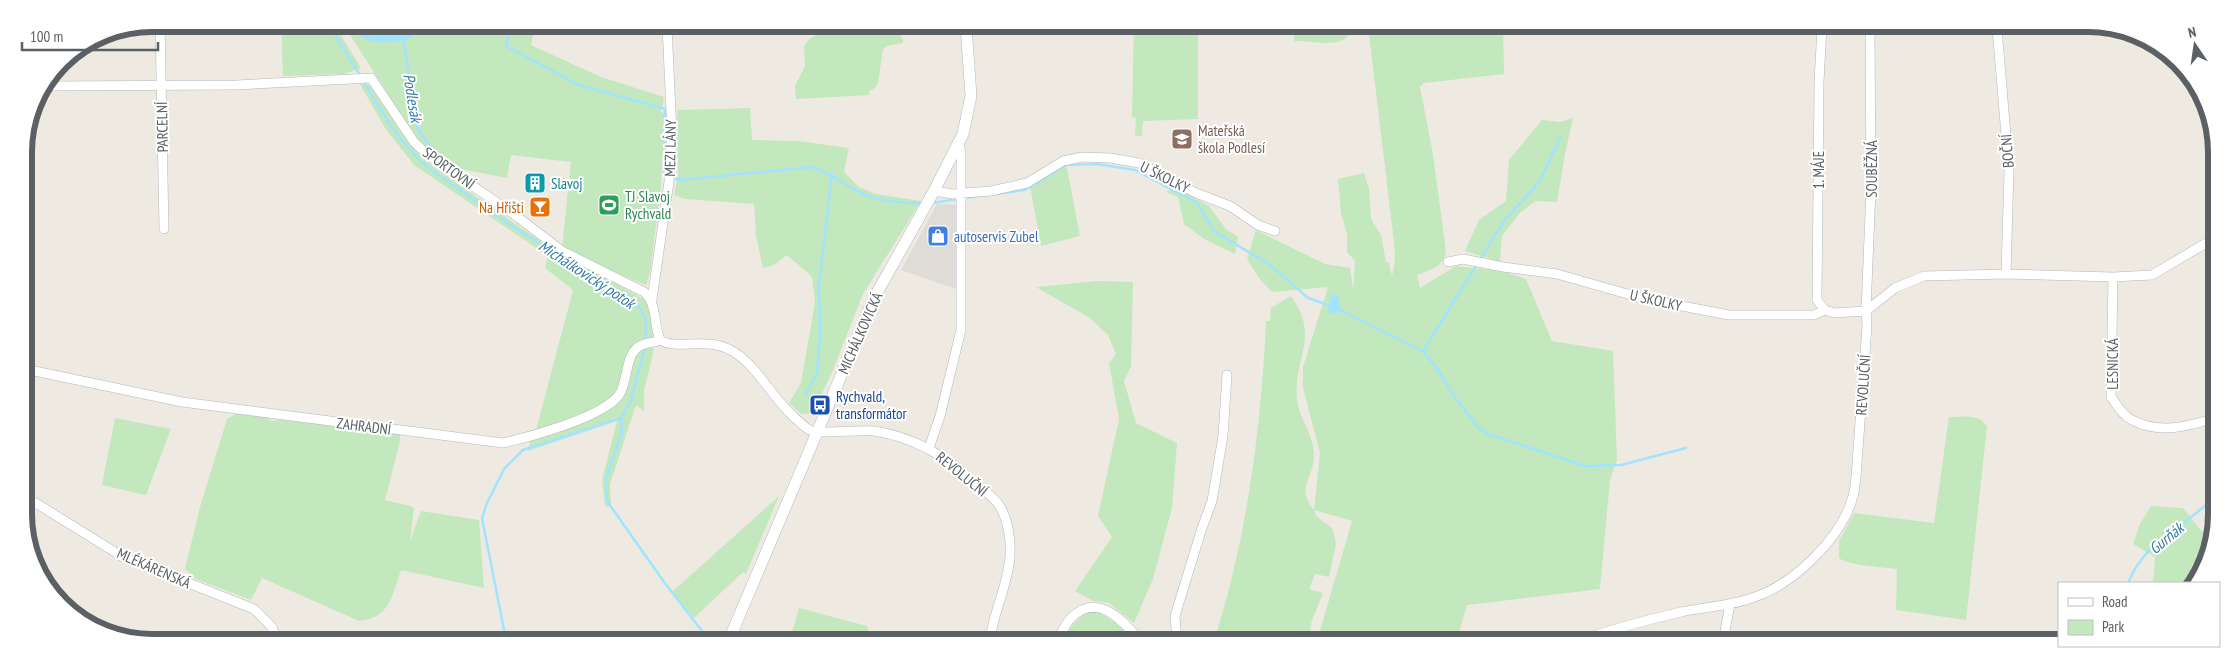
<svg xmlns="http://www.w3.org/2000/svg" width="2240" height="667" viewBox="0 0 2240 667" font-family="'PT Sans Narrow',sans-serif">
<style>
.industrial{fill:#dfdcd7}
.green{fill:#c3e8bd}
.water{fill:#a2e4ff}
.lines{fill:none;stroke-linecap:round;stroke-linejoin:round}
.stream{stroke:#a2e4ff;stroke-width:2.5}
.minor-casing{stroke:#b3b7bb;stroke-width:10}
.tertiary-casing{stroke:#b3b7bb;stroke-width:12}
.minor{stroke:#fff;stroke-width:9}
.tertiary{stroke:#fff;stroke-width:11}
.labels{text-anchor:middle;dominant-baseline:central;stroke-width:4;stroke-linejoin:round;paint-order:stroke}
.street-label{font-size:15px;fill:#5b6064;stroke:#fff}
.education-label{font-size:15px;fill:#785e54;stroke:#fff;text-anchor:start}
.culture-label{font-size:15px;fill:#0d838f;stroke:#fff;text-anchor:start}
.leisure-label{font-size:15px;fill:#27864d;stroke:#fff;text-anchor:start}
.food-label{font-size:15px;fill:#c56008;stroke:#fff;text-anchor:end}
.shop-label{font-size:15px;fill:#366cbe;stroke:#fff;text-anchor:start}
.transit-label{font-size:15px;fill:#164399;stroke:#fff;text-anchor:start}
.water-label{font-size:16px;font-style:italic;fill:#347ba5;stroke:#fff}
.rim{fill:none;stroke:#5b6064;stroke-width:6}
</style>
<rect width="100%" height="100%" fill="#eeeae2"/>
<path class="industrial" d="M937 204 958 205 956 289 901 270Z"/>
<path class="green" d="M281 24H334L361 68 344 74 283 76Z
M343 24H349L355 33 404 40 435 27 456 24 556 25 534 31 531 45 601 77 664 97 661 112 665 113 661 186 650 273 646 285 598 266 562 248 571 162 511 155 507 178 460 169 429 151 413 133Z
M750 25H825L822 31 751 34Z
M827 25H895L903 40V43L887 46 883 49 878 83 875 88 869 91V95L796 99 795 86 805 66 804 46C809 36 821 35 827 25Z
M1134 26H1198V119L1143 121 1142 136H1135L1136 118 1132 117Z
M1294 26H1355C1344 52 1316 40 1294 41Z
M1368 26 1503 27 1504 74 1424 83 1420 87 1433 154 1446 252C1442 268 1432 269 1417 275L1420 288 1456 266 1502 271 1526 279 1552 341 1613 351 1617 460 1610 480 1600 589 1467 605 1456 642 1389 639 1388 642 1317 641 1352 521 1314 510 1316 516 1333 529 1336 544 1329 577 1315 574 1309 589 1323 593 1311 623 1309 641H1214C1247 538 1261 429 1266 321H1270L1271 308 1291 296C1321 338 1293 357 1297 399 1299 419 1315 436 1314 457 1313 480 1295 487 1314 510L1320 453 1303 388V367L1328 287 1272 292 1259 278 1247 259 1256 230 1325 264 1350 268 1353 289 1355 261 1347 252V234L1341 213 1338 179 1364 173 1369 189 1371 219 1381 235 1386 262 1389 263 1392 276C1396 261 1395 248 1393 234Z
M360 84 371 85 405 137 423 159 533 236 643 299 649 304 655 336C648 340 637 342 631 348 623 356 624 380 617 392 604 412 558 422 536 430L573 290 545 268 548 256 414 165 385 128Z
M750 108 752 140 799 141 849 148 844 172 859 187 876 194 921 201 863 294 831 375 812 413 801 414 789 403 801 383 815 302 812 277 787 255 774 265 763 268 756 236 754 204 685 199 674 195 678 174 677 110Z
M1573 118 1565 154 1557 202 1535 201 1520 213 1502 236 1500 262 1465 251 1479 220 1506 201 1509 160 1542 120 1560 122Z
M1066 163 1080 236 1041 246 1030 186Z
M1177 188 1209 206 1226 229 1238 237 1235 254 1204 239 1184 224 1178 197 1166 192Z
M1098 281 1133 282 1131 366 1124 381 1136 423 1177 443 1172 508 1153 579 1134 623 1109 603 1094 601 1075 591 1112 537 1098 516 1119 419 1109 363 1116 354 1108 335 1090 318 1036 287Z
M649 346 654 349 644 391V411L636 405 610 484 611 506 605 507 602 480 617 421 528 451 531 439 612 406 635 353Z
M238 413 267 417 272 421 282 419 400 434V441L385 500 410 506 414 508 410 541 421 511 479 520 484 588 401 570C392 596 390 618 359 621L262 578 251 600 196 579 185 569 200 507 227 419Z
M1949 417C1962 417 1981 413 1987 427L1966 620 1896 610 1897 569C1883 567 1849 566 1839 558V541L1854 513 1934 523Z
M115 418 171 429 146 495 102 485Z
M779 496 746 574 743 572 694 618 672 592Z
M2151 506 2183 508 2202 532 2212 528V547L2207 559 2193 563 2188 583H2153L2155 557 2133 544 2140 524Z
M799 608 867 626 869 633 863 640H790Z
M1095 611C1112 617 1122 628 1134 641H1063C1071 626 1078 615 1095 611Z"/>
<path class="water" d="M349 24H456C449 25 442 25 436 26 425 29 415 37 404 40 381 45 362 44 349 24Z
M1332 294 1337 295C1340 302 1341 307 1336 314H1330L1328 306Z"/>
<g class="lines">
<path class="stream" d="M328 24 360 75
M510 25 506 46 579 85 665 109 664 174 680 180 812 167C833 173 848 189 869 196 886 202 906 203 924 203
M403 38 418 130 434 151 433 155
M363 80C381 111 400 143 427 167L521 232 638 305 646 320V341
M996 194 1025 190 1066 165 1097 164 1135 170 1197 203 1215 232 1269 264 1308 298 1331 306
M964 198 981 196
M932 203 958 199
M1338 309 1423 351 1437 368 1453 395 1478 427 1488 434 1585 466 1621 465 1686 448
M1423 351 1504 221 1540 181 1560 138
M805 395 817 373 820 335 819 285 832 174
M621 418 622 432 606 479 607 501 664 582 709 640
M2128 583C2146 539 2182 530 2212 499
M506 640 482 518 487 503 504 469 523 450 621 418 631 400 645 347"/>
<g class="minor-casing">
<path id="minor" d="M160 24 164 229
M1822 27 1819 82 1817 300 1825 310
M1997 28 2009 171 2006 274
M45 86 236 85 371 78 414 142 428 155 519 218 562 251 644 292C658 305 653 323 660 340 678 351 708 335 734 352 758 367 773 399 795 418 800 422 805 428 810 430 821 435 858 429 874 431 916 437 952 460 982 489 988 494 995 499 999 505 1008 519 1011 540 1010 556 1008 586 993 612 990 641
M934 191 953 194 991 191 1027 183 1063 161 1082 157 1110 158 1139 163 1196 193 1230 206 1258 225 1275 231
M1448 262 1463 259 1503 267 1557 274 1645 299 1729 315H1814L1825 310 1834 313 1866 311
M2113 277 2111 397C2117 405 2123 416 2132 420 2159 434 2185 427 2212 419
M652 299 669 182 672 135 667 25
M1866 311 1895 288 1924 276 2006 274 2113 277 2152 275 2213 239
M25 369 182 402 503 443C530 437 603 417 619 395 629 381 624 352 642 345 648 342 654 343 660 340
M929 448 940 416 961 330V153L959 144
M26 497 123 557 254 609 272 627 276 639
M1057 641C1061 634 1065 624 1071 618 1099 591 1122 621 1141 641
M1177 641 1175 616 1202 528 1212 501 1223 436 1227 375
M1575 642C1610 630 1646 620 1681 612 1705 607 1730 606 1752 598 1793 585 1842 538 1853 496 1855 490 1855 483 1856 477L1867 326 1866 311 1871 188 1870 28
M1723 642 1730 604"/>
</g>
<g class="tertiary-casing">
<path id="tertiary" d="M729 640 874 298 934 191 963 134 971 96 966 26"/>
</g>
<use href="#minor" class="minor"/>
<use href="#tertiary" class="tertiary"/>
</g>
<defs>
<g id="school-square" transform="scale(1.125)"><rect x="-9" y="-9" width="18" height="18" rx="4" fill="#8d6e63" stroke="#fff"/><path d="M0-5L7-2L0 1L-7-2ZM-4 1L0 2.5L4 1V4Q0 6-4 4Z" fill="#fff"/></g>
<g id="building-square" transform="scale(1.125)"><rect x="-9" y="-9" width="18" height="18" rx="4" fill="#0f9aa8" stroke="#fff"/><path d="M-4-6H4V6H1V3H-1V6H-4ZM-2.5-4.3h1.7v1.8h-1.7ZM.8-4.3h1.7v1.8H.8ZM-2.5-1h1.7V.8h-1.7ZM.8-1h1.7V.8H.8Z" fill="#fff"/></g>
<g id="stadium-square" transform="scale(1.125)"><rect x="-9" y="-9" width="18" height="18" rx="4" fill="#2e9e5b" stroke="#fff"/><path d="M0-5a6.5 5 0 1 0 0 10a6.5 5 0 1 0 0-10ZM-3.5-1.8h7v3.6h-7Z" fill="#fff"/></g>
<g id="bar-square" transform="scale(1.125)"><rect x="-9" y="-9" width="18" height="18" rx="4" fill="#e8710a" stroke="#fff"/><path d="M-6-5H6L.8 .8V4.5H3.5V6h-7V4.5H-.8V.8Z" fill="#fff"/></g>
<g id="shop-square" transform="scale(1.125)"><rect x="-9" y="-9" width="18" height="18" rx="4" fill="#3f7fe0" stroke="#fff"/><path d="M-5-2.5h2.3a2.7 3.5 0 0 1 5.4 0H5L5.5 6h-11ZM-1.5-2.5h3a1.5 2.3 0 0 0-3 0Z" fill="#fff"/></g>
<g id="bus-square" transform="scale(1.125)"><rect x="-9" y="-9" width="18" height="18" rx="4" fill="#1a4fb4" stroke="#fff"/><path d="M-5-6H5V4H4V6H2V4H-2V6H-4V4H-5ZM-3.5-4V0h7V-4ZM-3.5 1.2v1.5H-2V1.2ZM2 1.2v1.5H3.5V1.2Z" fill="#fff"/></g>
</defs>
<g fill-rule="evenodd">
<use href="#school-square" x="1182" y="139"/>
<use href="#building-square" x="535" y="183"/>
<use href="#stadium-square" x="609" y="205"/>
<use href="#bar-square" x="540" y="207"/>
<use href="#shop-square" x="938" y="236"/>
<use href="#bus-square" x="820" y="405"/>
</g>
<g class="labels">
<g class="street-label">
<text transform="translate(162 127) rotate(-91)">PARCELNÍ</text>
<text transform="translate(670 148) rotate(-89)">MEZI LÁNY</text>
<text transform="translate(2007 151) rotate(-94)">BOČNÍ</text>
<text transform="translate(449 168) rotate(36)">SPORTOVNÍ</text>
<text transform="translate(1871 169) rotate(-90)">SOUBĚŽNÁ</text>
<text transform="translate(1818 170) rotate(-90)">1. MÁJE</text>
<text transform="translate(1165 177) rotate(26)">U ŠKOLKY</text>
<text transform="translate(1656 300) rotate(13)">U ŠKOLKY</text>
<text transform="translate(860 333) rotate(-66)">MICHÁLKOVICKÁ</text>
<text transform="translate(2112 364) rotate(-90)">LESNICKÁ</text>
<text transform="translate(1863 385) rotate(-86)">REVOLUČNÍ</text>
<text transform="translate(364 426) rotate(7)">ZAHRADNÍ</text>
<text transform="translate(962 474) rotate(39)">REVOLUČNÍ</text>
<text transform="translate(154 568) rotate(24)">MLÉKÁRENSKÁ</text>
</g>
<g class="education-label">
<text x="1198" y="130">Mateřská<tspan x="1198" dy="17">škola Podlesí</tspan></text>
</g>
<g class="culture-label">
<text x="551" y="183">Slavoj</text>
</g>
<g class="leisure-label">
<text x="625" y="196">TJ Slavoj<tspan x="625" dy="17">Rychvald</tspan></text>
</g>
<g class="food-label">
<text x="524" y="207">Na Hřišti</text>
</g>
<g class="shop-label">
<text x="954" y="236">autoservis Zubel</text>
</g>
<g class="transit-label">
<text x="836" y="396">Rychvald,<tspan x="836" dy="17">transformátor</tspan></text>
</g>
<g class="water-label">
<text transform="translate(413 98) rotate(81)">Podlesák</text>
<text transform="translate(587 274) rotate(33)">Michálkovický potok</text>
<text transform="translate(2166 538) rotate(-39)">Gurňák</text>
</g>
</g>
<path d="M0 0H2240V667H0ZM152 32H2088A120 120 0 0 1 2208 152V514A120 120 0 0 1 2088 634H152A120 120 0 0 1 32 514V152A120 120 0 0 1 152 32Z" fill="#fff" fill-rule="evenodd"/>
<path class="rim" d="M152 32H2088A120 120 0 0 1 2208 152V514A120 120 0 0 1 2088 634H152A120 120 0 0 1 32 514V152A120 120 0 0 1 152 32Z"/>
<rect x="2058" y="582" width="162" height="65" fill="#ffffff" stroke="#bdbfc1"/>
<rect x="2068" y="598" width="25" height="8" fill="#ffffff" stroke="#bdbfc1"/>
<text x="2102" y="607" font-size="15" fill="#5b6064">Road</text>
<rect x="2068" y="620" width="25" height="15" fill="#c3e8bd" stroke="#bdbfc1"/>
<text x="2102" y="632" font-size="15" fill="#5b6064">Park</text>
<g transform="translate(2195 45) rotate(347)" stroke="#ffffff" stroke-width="4" paint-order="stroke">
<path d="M0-4L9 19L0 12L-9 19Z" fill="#5b6064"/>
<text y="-8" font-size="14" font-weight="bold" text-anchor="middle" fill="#5b6064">N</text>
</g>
<path d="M22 42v8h136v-8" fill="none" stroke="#5b6064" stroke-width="2.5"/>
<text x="30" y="42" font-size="15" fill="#5b6064" stroke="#ffffff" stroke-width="4" paint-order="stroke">100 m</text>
</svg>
